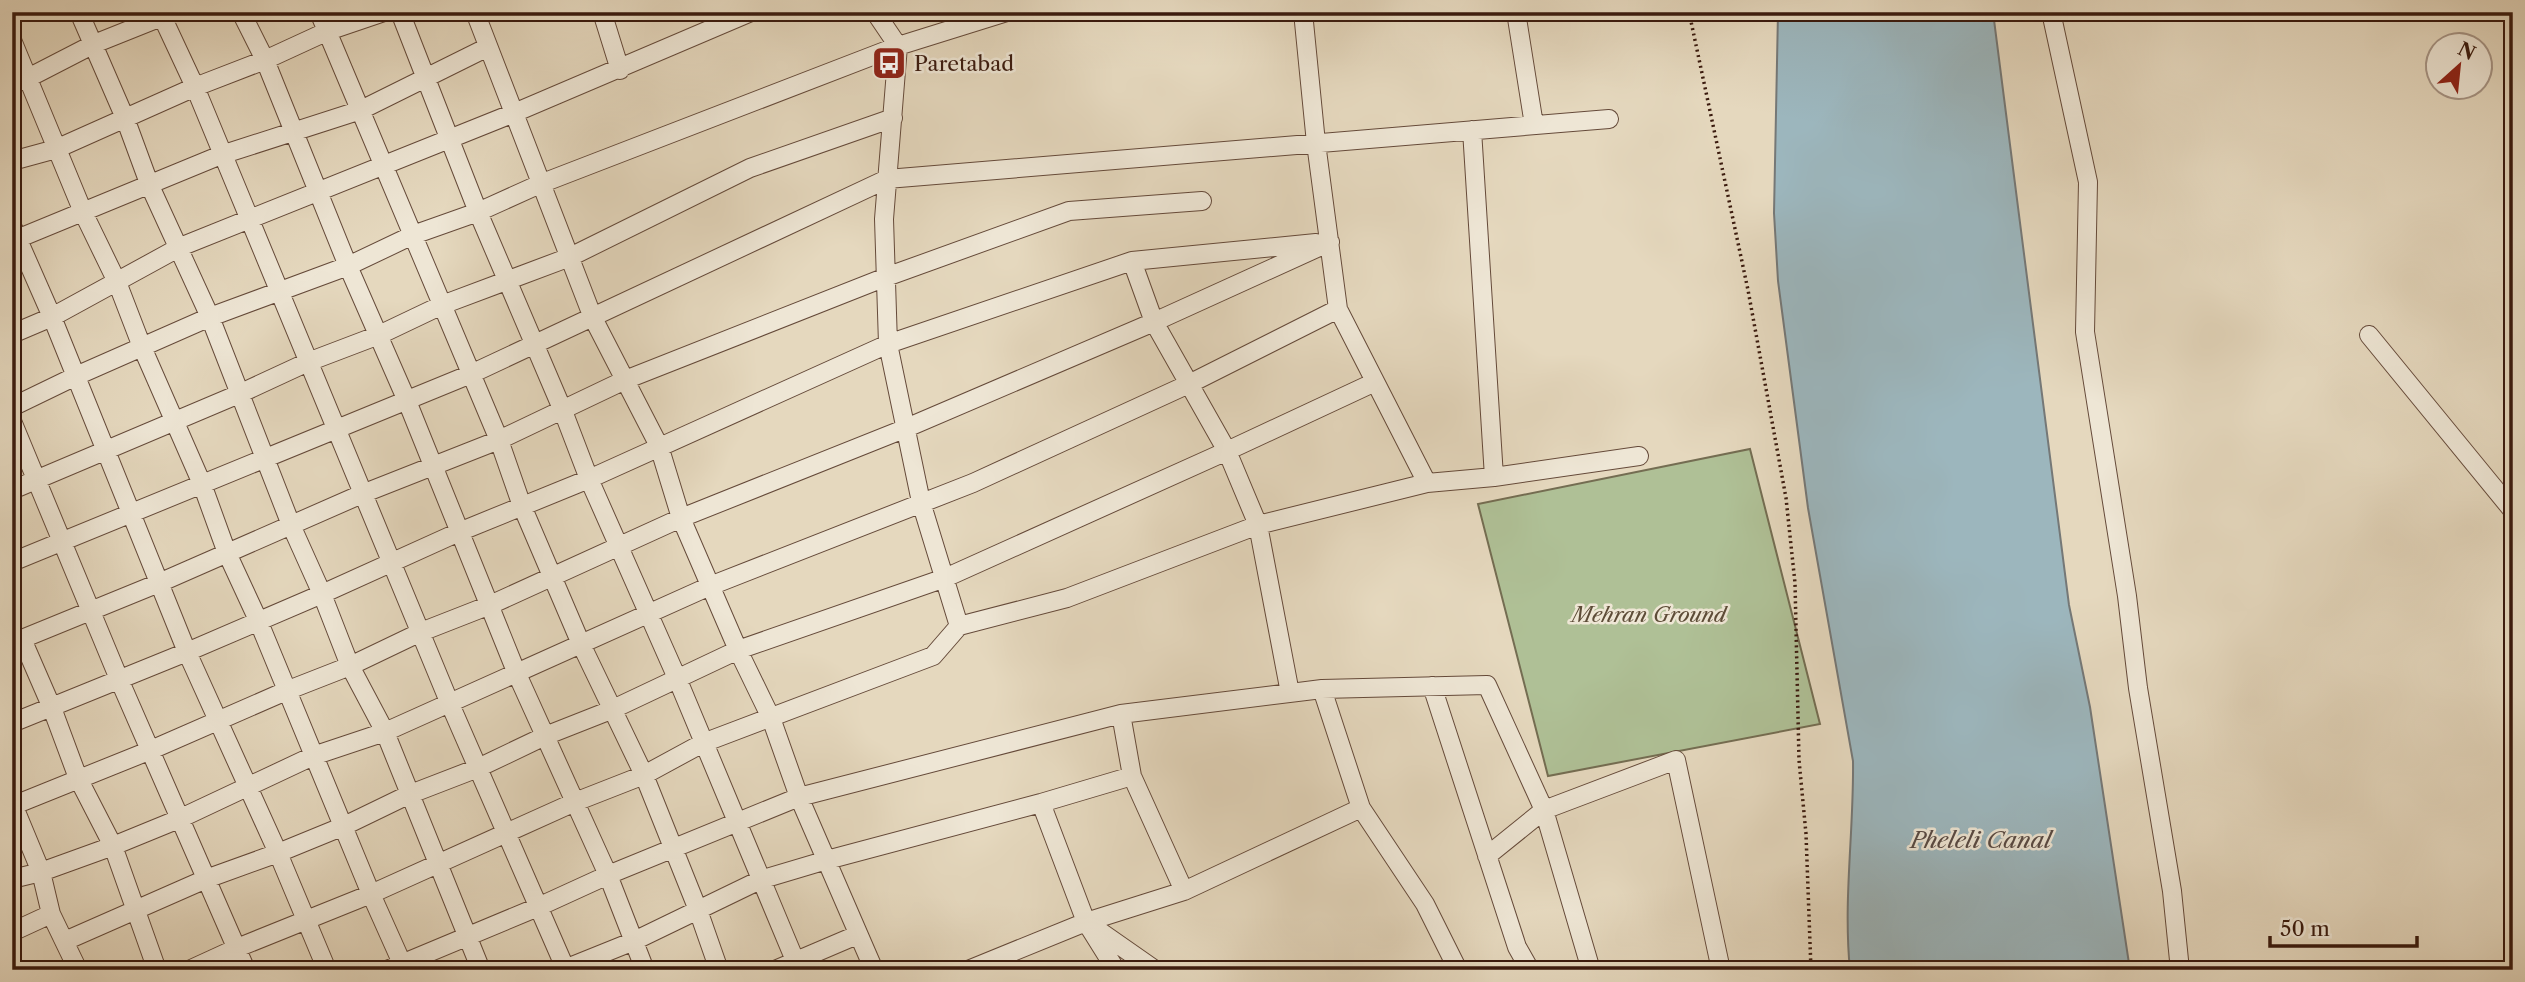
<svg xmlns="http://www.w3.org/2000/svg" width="2525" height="982" viewBox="0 0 2525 982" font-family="'Libre Caslon Text',serif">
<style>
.green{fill:#afc096;stroke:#746d52;stroke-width:2}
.water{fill:#9cb6bd;stroke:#757877;stroke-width:2}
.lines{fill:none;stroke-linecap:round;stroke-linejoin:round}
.minor-casing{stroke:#654a3a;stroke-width:20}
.path{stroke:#3a1a0e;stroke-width:3.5;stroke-dasharray:2 3.5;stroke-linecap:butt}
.minor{stroke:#eee6d5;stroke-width:18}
.labels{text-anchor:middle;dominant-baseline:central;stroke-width:5;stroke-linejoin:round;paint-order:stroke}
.poi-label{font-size:21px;fill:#3a1a0e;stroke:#eee6d5;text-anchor:start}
.park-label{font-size:21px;font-style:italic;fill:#5d4c37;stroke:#eee6d5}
.water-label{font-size:23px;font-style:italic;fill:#574943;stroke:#eee6d5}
</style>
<rect width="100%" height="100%" fill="#e5d8be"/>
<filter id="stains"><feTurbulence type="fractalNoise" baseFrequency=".00286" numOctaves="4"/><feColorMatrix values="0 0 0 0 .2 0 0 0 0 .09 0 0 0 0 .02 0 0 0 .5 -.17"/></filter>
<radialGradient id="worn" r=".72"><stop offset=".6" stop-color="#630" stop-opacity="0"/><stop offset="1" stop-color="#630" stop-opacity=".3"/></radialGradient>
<path class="green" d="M1750 449 1820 724 1548 776 1478 504Z"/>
<path class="water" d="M1778 12H1993L2069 605 2090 707 2130 970H1850C1843 900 1854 831 1853 761L1808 508 1778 281 1774 213Z"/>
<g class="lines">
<g class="minor-casing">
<path id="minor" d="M79 12 125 118 150 186 210 317 291 525 322 594 350 666 385 732 481 970
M160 12 195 87 450 704 566 970
M241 12 265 60 348 266 407 401 517 674 608 875 645 970
M319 12 499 440 522 506 581 644 644 775 698 910 719 970
M400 12 478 212 563 411 589 479 677 678 799 970
M475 12 593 318 659 446 681 518 738 650 771 718 799 797 874 970
M602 12 620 70
M875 12 898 46 884 219 888 344 921 502 959 626
M1303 12 1316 143 1338 309 1427 483
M1516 12 1534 125
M2051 12 2088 182 2085 332 2127 596 2138 688 2172 891 2180 970
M12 40 83 212 117 282 142 347 202 484 227 553 258 620 371 894 405 970
M12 83 28 78 94 44 174 12
M1472 130 1494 477
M12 161 56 149 195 87 265 60 328 31 384 12
M12 226 52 317 187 652 278 853 327 970
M12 241 221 155 361 110 488 47
M1132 261 1154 322 1227 451 1258 525 1290 693
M12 334 52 317 180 247 514 113 751 12
M2369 335 2513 511
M12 407 76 376 210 317 348 266 413 235 478 212 540 184 898 46 1007 12
M12 421 119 679 246 970
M12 490 239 394 308 362 379 335 442 305 570 257 750 168 893 118
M12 562 471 374 887 179 1609 119
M22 639 52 708 78 778 113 846 157 970
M12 643 159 583 362 494 499 440 625 380 886 277 1069 211 1202 201
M1432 686 1517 947 1530 970
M1322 689 1361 808 1425 904 1458 970
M12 723 187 652 322 594 459 532 589 479 888 344 1132 261 1316 243
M1132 776 1184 891
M12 802 41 872 51 914 78 970
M1041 803 1086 922 1116 970
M12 806 151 750 286 691 350 666 421 632 490 605 681 518 904 429 1154 322 1330 242
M12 879 41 872 113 846 179 819 313 756 385 732 710 586 973 483 1191 383 1338 309
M1092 926 1155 970
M12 932 51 914
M65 941 206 879 278 853 344 826 408 795 478 768 545 736 611 710 738 650 945 578 1227 451 1375 382
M189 970 237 948 371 894 575 802 644 775 703 743 933 656 959 626 1067 598 1258 525 1427 483 1494 477 1639 456
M387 970 538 907 608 875 799 797 1121 714 1322 689 1487 685 1544 810 1487 856
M562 970 634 941 760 880 827 860 1041 803 1132 776 1121 714
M775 970 857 935
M968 970 1086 922 1184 891 1361 808
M1591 970 1544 810 1676 760 1721 970"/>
</g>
<path class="path" d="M1689 12 1748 290 1786 498 1795 583 1799 760 1806 834 1811 970"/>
<use href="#minor" class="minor"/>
</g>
<defs>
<g id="bus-square" transform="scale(1.75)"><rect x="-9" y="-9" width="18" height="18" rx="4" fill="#8f2418" stroke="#eee6d5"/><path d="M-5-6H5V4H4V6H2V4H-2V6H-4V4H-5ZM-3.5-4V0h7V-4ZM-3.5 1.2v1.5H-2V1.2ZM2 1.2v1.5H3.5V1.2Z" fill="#fff"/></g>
</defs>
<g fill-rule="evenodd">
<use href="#bus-square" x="889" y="63"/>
</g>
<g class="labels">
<g class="poi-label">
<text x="914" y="63">Paretabad</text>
</g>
<g class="park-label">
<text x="1649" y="614">Mehran Ground</text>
</g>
<g class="water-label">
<text x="1981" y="840">Pheleli Canal</text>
</g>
</g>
<rect width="2525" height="982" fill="none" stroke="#e5d8be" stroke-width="42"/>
<rect x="14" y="14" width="2497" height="954" fill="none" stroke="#3a1a0e" stroke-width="3.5"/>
<rect x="21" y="21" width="2483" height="940" fill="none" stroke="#3a1a0e" stroke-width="2"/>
<g transform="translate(2459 66) rotate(27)"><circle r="33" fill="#eee6d5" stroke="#a69485" stroke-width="2"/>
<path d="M0-5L12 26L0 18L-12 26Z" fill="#8f2418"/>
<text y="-10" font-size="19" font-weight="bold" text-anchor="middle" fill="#3a1a0e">N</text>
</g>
<path d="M2270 936v10h147v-10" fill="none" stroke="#3a1a0e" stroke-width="3.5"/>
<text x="2280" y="936" font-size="21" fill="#3a1a0e" stroke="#eee6d5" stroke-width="5" paint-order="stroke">50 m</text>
<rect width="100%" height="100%" filter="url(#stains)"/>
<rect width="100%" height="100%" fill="url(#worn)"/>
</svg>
